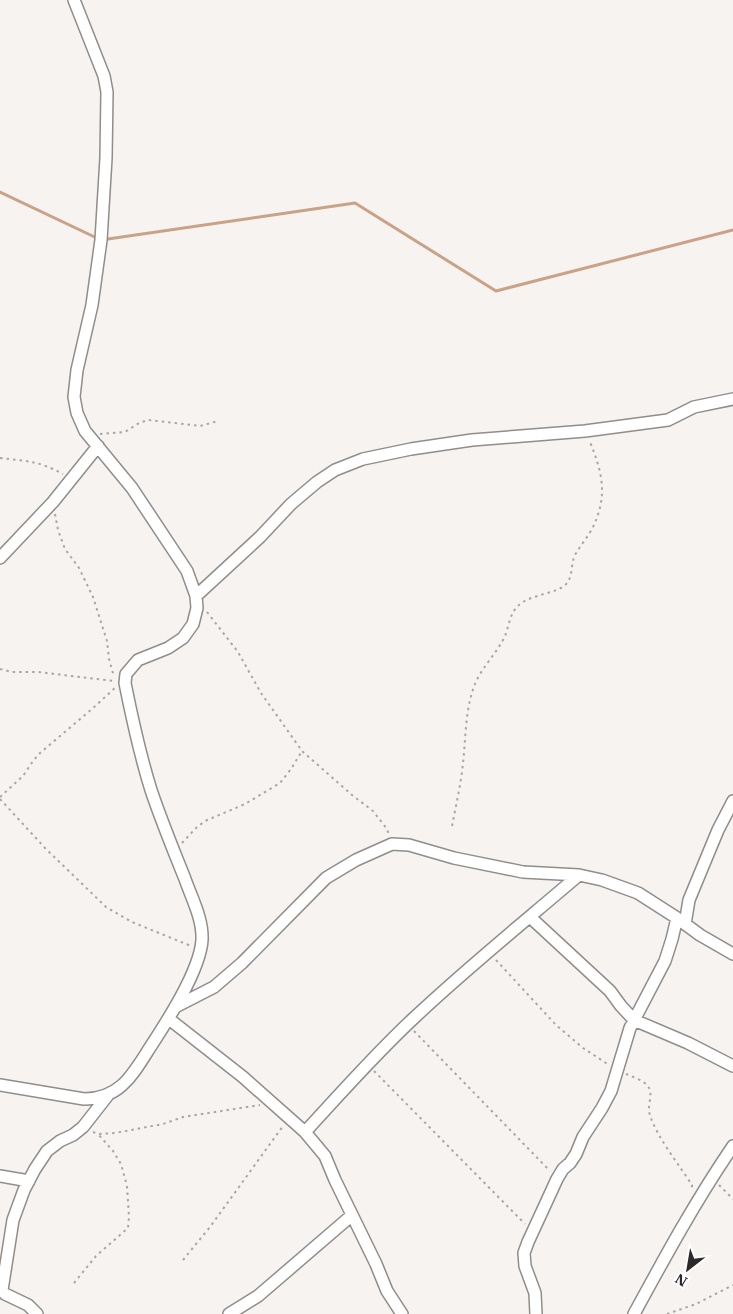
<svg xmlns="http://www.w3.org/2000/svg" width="733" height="1314" viewBox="0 0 733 1314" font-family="'IBM Plex Serif',serif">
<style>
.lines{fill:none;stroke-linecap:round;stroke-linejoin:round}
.stream{stroke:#c9a287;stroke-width:3}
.street-casing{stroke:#908d8b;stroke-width:14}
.path{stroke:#a9a7a6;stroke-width:2;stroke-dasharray:2.5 4;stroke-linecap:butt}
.street{stroke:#fff;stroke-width:11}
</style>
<rect width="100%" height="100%" fill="#f6f3f1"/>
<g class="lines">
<path class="stream" d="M0 192 101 240 355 203 496 291 733 230"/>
<g class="street-casing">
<path id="street" d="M0 558 53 502 98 446
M196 596 260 537 291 504 317 482 335 470 363 459 411 449 472 440 585 431 668 420 694 407 733 399
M530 917 610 991 621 1006 634 1020 688 1043 733 1066
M685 924 689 900 718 830 733 801
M175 1007 214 987 242 963 326 878 356 860 392 844 409 845 454 858 523 872 579 875 602 880 638 893 677 918 700 935 733 954
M169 1019 243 1077 305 1132 325 1156 335 1180 376 1264 387 1291 402 1314
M0 1085 84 1099C119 1099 132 1076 149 1049 166 1023 200 971 202 940 203 919 192 899 185 879 173 849 161 820 151 790 140 755 132 718 125 683L126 674 138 660 168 648 183 638 193 624 197 608 196 596 187 571 132 488 85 431 77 413 74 397 77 370 92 305 101 240 106 158 107 92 104 76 74 0
M305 1132C341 1093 376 1053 415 1017 467 968 524 922 579 875
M0 1176 29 1181
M37 1314 28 1305 5 1294 2 1290 13 1220 24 1190 35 1169 47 1151 60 1141 73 1135 83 1127 108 1095
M229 1314 258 1296 351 1216
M536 1314 535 1293 525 1266 524 1253 528 1242 557 1179 563 1169 570 1163 576 1154 583 1137 602 1108 611 1091 630 1028 665 961 672 939 677 918
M634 1314C665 1257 696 1200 733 1146"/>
</g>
<path class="path" d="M100 434 125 432 139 423 148 420 200 426 218 421
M0 458C27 461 39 461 63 474
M55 514 58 530 65 549 79 568 93 597 107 641 109 659 114 677
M207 612 238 652 261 693 302 751 352 795 373 811 387 829 389 835
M0 669 12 672H38L114 681
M0 797 23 776 33 761 40 753 92 709 116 687
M0 799 45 848 106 907 132 922 191 946
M452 826C456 805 461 784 463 763 466 737 465 709 475 684 482 667 497 653 505 636 509 626 510 612 519 605 532 594 551 595 564 586 574 578 570 565 575 555 580 546 587 538 592 529 608 497 603 474 590 442
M182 843 196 828 205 821 245 804 280 783 291 769 302 751
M496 960 556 1025 583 1048 609 1065
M414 1031 550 1171
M374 1071 525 1224
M626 1074C633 1077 642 1080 647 1085 655 1094 646 1105 650 1115 656 1136 680 1166 692 1185V1189
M93 1132 98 1134 115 1133 163 1124 183 1117 260 1105
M719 1185 733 1199
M183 1260 210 1227 283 1126
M74 1283 96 1256 128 1228 129 1217 127 1186 121 1164 113 1151 98 1134
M667 1314 696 1304 733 1285"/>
<use href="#street" class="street"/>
</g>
<g transform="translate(688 1269) rotate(211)" stroke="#ffffff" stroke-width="4" paint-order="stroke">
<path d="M0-4L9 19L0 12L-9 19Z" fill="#2b2929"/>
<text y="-8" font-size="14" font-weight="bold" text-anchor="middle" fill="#2b2929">N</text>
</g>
</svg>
